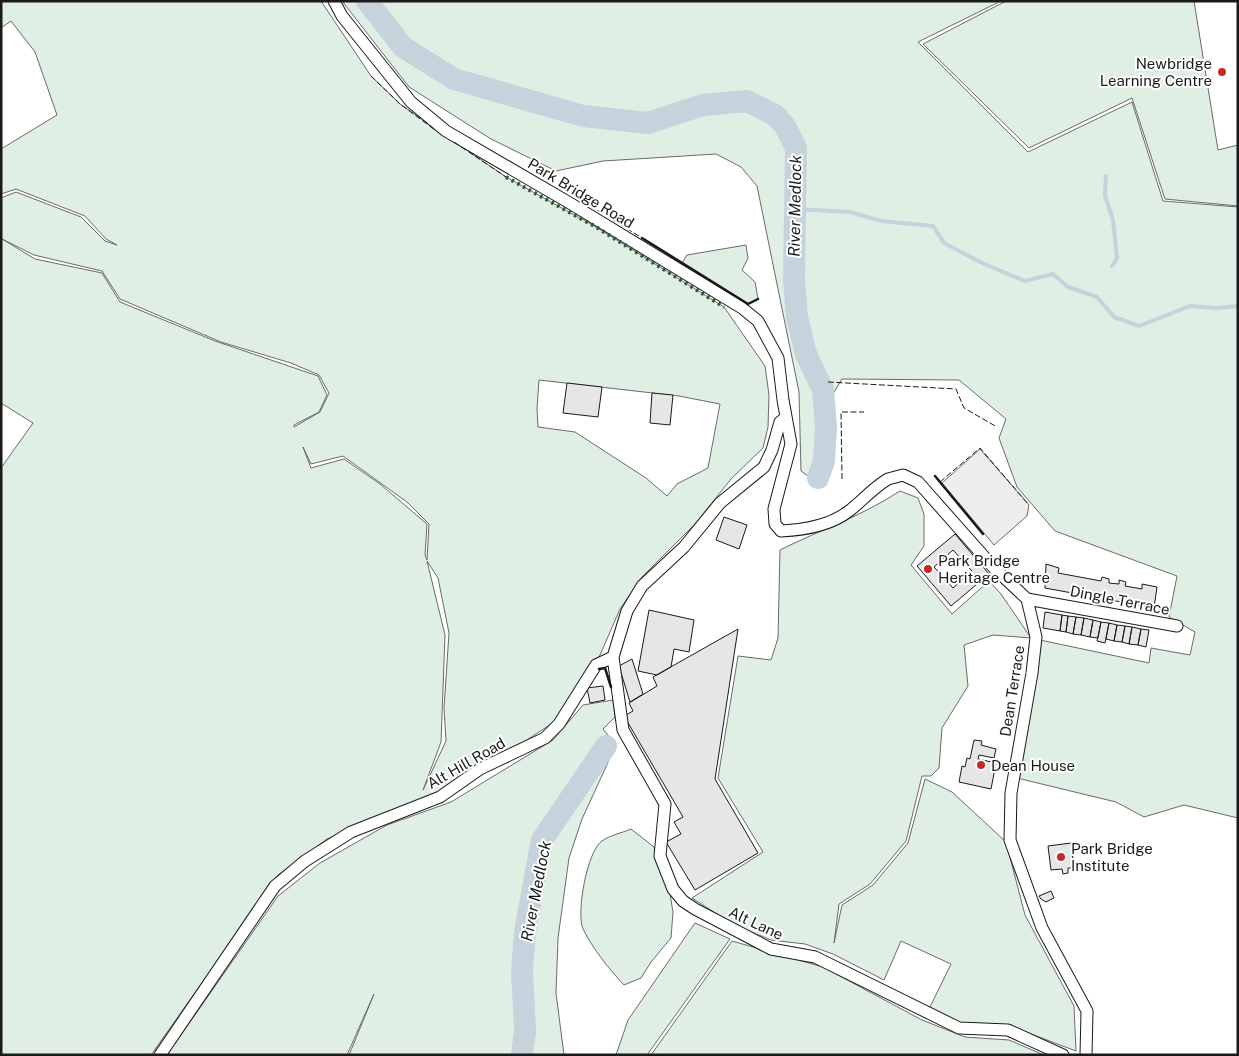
<svg xmlns="http://www.w3.org/2000/svg" width="1239" height="1056" viewBox="0 0 1239 1056" font-family="'Public Sans',sans-serif">
<style>
.green{fill:#e0efe3;stroke:#6a6a6a;fill-rule:evenodd}
.parking{fill:#ededed;stroke:#6a6a6a}
.lines{fill:none;stroke-linecap:round;stroke-linejoin:round}
.stream{stroke:#c6d2dc;stroke-width:4}
.river{stroke:#c6d2dc;stroke-width:22}
.building{fill:#e6e6e6;stroke:#1a1a1a;fill-rule:evenodd}
.minor-casing{stroke:#1a1a1a;stroke-width:13}
.minor{stroke:#fff;stroke-width:11}
.hedge{stroke:#2b5a34;stroke-width:4;stroke-dasharray:2.5 4;stroke-linecap:butt}
.fence{stroke:#1a1a1a;stroke-width:1;stroke-dasharray:6 2.5;stroke-linecap:butt}
.wall{stroke:#1a1a1a;stroke-width:2.5}
.poi-dot{fill:#c62828;stroke:#fff;stroke-width:2}
.labels{text-anchor:middle;dominant-baseline:central;stroke-width:4;stroke-linejoin:round;paint-order:stroke}
.poi-label{font-size:15px;fill:#1a1a1a;stroke:#fff;text-anchor:start}
.street-label{font-size:15px;fill:#1a1a1a;stroke:#fff}
.water-label{font-size:16px;font-style:italic;fill:#1a1a1a;stroke:#fff}
</style>
<rect width="100%" height="100%" fill="#fff"/>
<path class="green" d="M1 1H321L371 76 400 104 506 177 596 227 724 307 765 366 769 395 768 427 763 448 731 479 695 524 642 577 620 609 600 655 554 722 527 740 490 758 440 792 327 839 278 875 151 1055H1V468L33 423 1 403V198L16 192 81 217 105 241 117 245 106 239 85 216 16 189 1 194V149L57 115 35 52 11 21 1 28ZM2 239 34 255 102 271 120 299 221 342 291 363 319 375 329 393 320 412 294 427V425L319 412 327 395 318 376 215 341 120 302 102 273 35 259ZM539 380 679 396 720 404 708 468 677 484 667 496 646 478 575 432 538 427 537 409ZM303 447 311 464 343 456 407 502 429 524 427 560 425 555 427 524 380 484 344 459 311 468ZM427 561 438 578 449 633 444 708 446 741 423 790 441 742 445 635Z
M342 1H1001L918 42 1028 152 1132 102 1163 201 1238 207V818L1184 805 1144 817 1116 802 1017 778 1040 640 1149 663 1151 648 1190 655 1195 632 1169 617 1177 576 1055 531 1017 487 999 438 1006 419 959 380 842 379 822 412V486L801 471 799 392 757 186 741 167 716 154 603 161 556 171 491 139 409 87Z
M1006 1H1194L1218 150 1238 145V206L1165 199 1132 98 1029 148 923 44Z
M746 245 748 258 742 270 755 282 758 299 748 304 682 263 687 255Z
M900 491 918 498 924 514V546L911 565 952 614 989 581 1001 594 1031 638 993 635 964 645 968 686 942 728 939 768 931 776H922L906 841 870 884 839 904 834 943 842 905 873 885 908 843 925 779 952 792 1006 842 1025 915 1074 1006 1076 1051 1010 1026 958 1024 930 1007 951 964 901 941 884 980 833 954 805 944 771 940 734 925 692 898 763 852 718 778 738 656 771 660 778 638 780 550C820 530 862 516 900 491Z
M613 700 615 717 603 729 616 745 582 819 569 858 558 938 556 993 564 1055H349L374 994 347 1055H167L278 896 320 863 387 825 451 802 553 740 583 705Z
M631 829 654 847 669 888 673 912 671 938 651 962 641 978 624 985C609 969 593 949 583 929 576 913 587 851 602 841 610 835 622 833 631 829Z
M695 923 730 939 647 1055H616L628 1020Z
M732 941 823 967 922 1020 965 1037 1009 1040 1044 1055H651Z"/>
<path class="parking" d="M980 449 1029 505 1027 516 994 545 942 483Z"/>
<g class="lines">
<path class="stream" d="M1106 176 1105 196 1113 220 1117 258 1112 266
M795 209 850 212 881 221 933 226 944 243 984 264 1025 281 1053 274 1068 287 1097 297 1114 317 1139 326 1190 306 1216 308 1238 306"/>
<path class="river" d="M367 1 403 47 454 79 583 116 648 123 703 105 747 101 775 115 785 126 796 148 794 280 797 317 806 354 823 390 826 427 824 461 818 478
M522 1055 525 1031 522 971 525 931 542 840 606 746"/>
</g>
<path class="building" d="M567 383 602 387 598 417 563 413Z
M652 393 673 395 670 425 650 423Z
M724 517 747 525 739 549 716 540Z
M955 534 989 574 951 606 917 566ZM953 550 972 571 953 588 934 567Z
M1046 564 1059 568 1058 573 1101 581 1102 577 1109 579V583L1119 584V580L1126 582 1125 586 1142 589V584L1157 587 1154 608 1045 588Z
M649 610 694 620 689 652 674 649 671 667 657 675 638 671Z
M1045 612 1062 615 1060 631 1043 628Z
M1062 615 1068 616 1066 632 1060 631Z
M1068 616 1076 617 1073 634 1066 632Z
M1076 617 1084 618 1081 635 1073 634Z
M1084 618 1093 620 1090 637 1081 635Z
M1093 620 1101 622 1098 638 1090 637Z
M1101 622 1109 623 1105 643 1097 641Z
M1109 623 1117 625 1114 641 1106 639Z
M1117 625 1125 626 1122 642 1114 641Z
M1125 626 1132 627 1129 644 1122 642Z
M1132 627 1141 629 1138 645 1129 644Z
M738 629 715 779 758 853 695 890 666 842 681 834 674 822 683 817 624 716 633 711 629 703 657 686 653 677Z
M1141 629 1149 630 1146 647 1138 645Z
M632 659 643 694 630 702 619 666Z
M603 686 605 700 590 703 587 688Z
M974 740 982 741 981 745 996 749 994 758 979 755 978 759 996 763 991 789 959 782 962 766 965 767 967 758 970 759Z
M1071 843 1074 868H1068V873L1063 874 1062 869 1051 870 1048 846Z
M1051 891 1054 898 1046 902 1041 899 1039 896Z"/>
<g class="lines">
<g class="minor-casing">
<path id="minor" d="M334 1 342 16 411 102 446 131 568 202 742 308 758 321 778 358 783 400 791 444 774 509 775 524 781 531C803 530 831 525 849 511 862 501 874 487 888 479L903 475 918 482 995 569 1027 599 1036 637 1032 673 1011 793 1010 840 1042 928 1087 1011 1086 1055
M785 418 780 422 772 450 764 467 720 503 684 547 642 586 627 611 613 657 623 730 665 804 660 856 673 889 683 901 695 909 771 949 815 957 959 1028 1008 1030 1063 1055
M1027 599 1177 626
M160 1055 275 886 305 861 351 832 440 797 480 769 545 738 559 724 596 665 613 657"/>
</g>
<use href="#minor" class="minor"/>
<path class="hedge" d="M506 177 596 227 724 307"/>
<path class="fence" d="M371 76 400 104 435 130
M454 142 506 177
M576 197 642 238
M828 382 956 389 964 408 997 427
M842 479 841 412H864
M940 482 980 448 1029 505"/>
<path class="wall" d="M642 238 748 304 758 299
M935 476 983 534
M599 669 605 668 611 687"/>
</g>
<g class="poi-dot">
<circle cx="1222" cy="72" r="5"/>
<circle cx="928" cy="569" r="5"/>
<circle cx="981" cy="765" r="5"/>
<circle cx="1061" cy="857" r="5"/>
</g>
<g class="labels">
<g class="poi-label">
<text x="1212" y="63" text-anchor="end">Newbridge<tspan x="1212" dy="17">Learning Centre</tspan></text>
<text x="938" y="560">Park Bridge<tspan x="938" dy="17">Heritage Centre</tspan></text>
<text x="991" y="765">Dean House</text>
<text x="1071" y="848">Park Bridge<tspan x="1071" dy="17">Institute</tspan></text>
</g>
<g class="street-label">
<text transform="translate(581 193) rotate(31)">Park Bridge Road</text>
<text transform="translate(1120 600) rotate(11)">Dingle Terrace</text>
<text transform="translate(1012 691) rotate(-81)">Dean Terrace</text>
<text transform="translate(466 763) rotate(-30)">Alt Hill Road</text>
<text transform="translate(756 923) rotate(25)">Alt Lane</text>
</g>
<g class="water-label">
<text transform="translate(795 206) rotate(-89)">River Medlock</text>
<text transform="translate(536 891) rotate(-79)">River Medlock</text>
</g>
</g>
<rect width="1239" height="1056" fill="none" stroke="#1a1a1a" stroke-width="5"/>
</svg>
